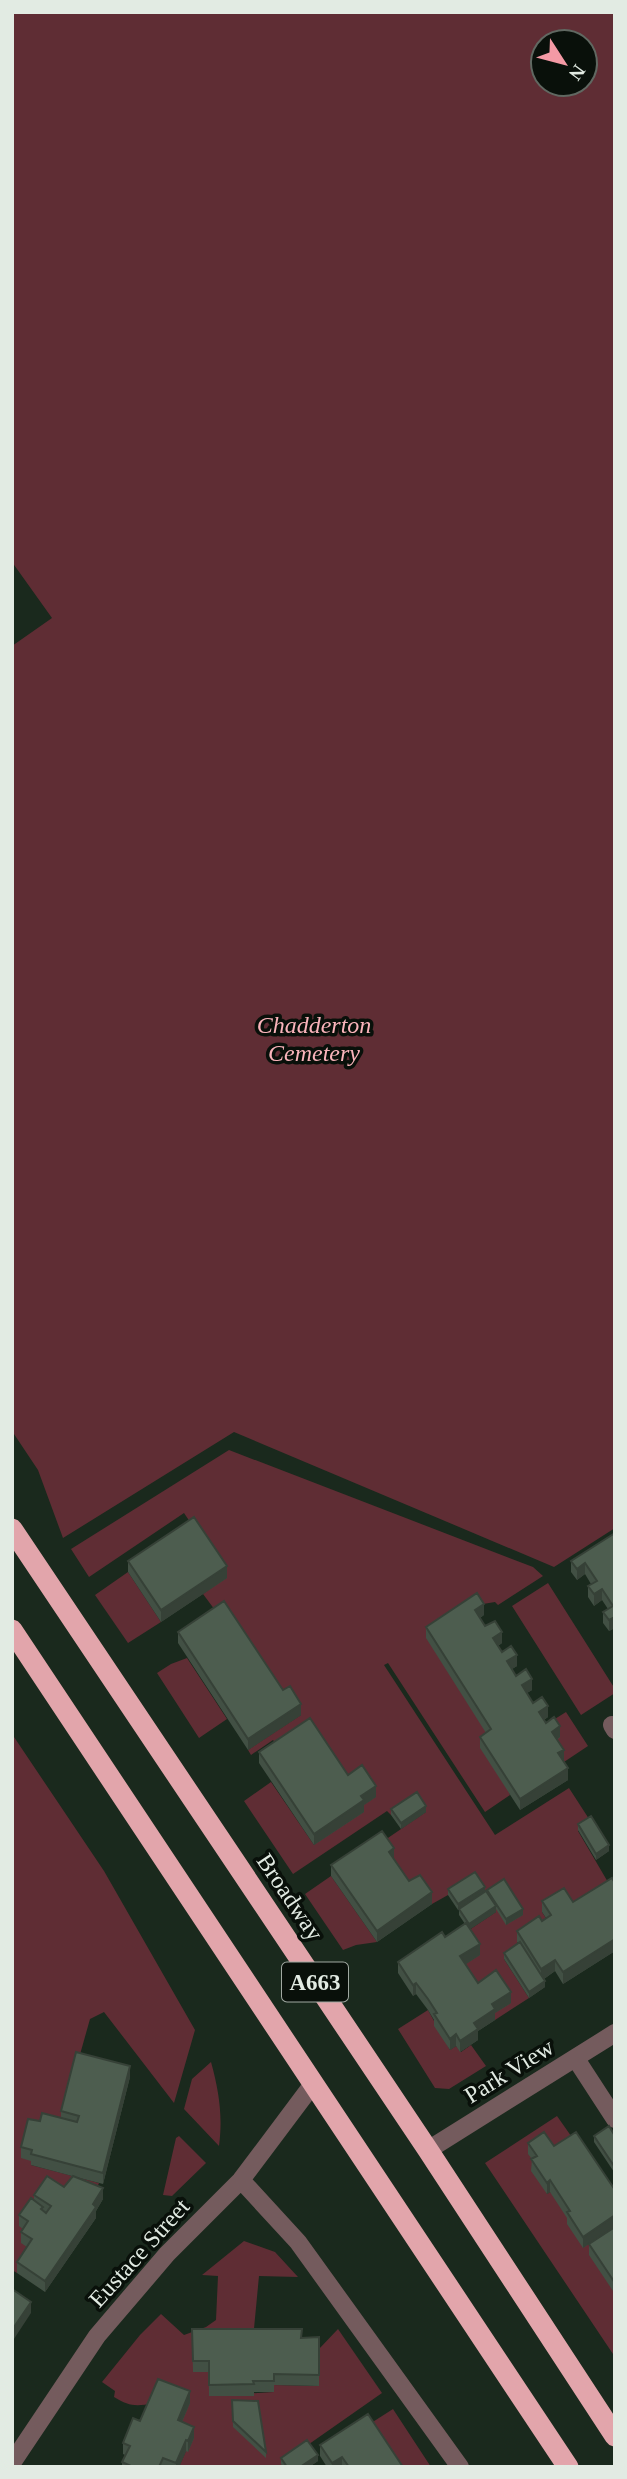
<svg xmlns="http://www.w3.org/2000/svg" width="627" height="2479" viewBox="0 0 627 2479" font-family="Georgia,serif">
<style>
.green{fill:#5f2d34;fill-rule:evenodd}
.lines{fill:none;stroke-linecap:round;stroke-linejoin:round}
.minor{stroke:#745b5d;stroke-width:18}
.highway{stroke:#e2a5ab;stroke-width:21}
.wall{fill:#425044}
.shaded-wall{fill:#364137}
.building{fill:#4d5d4f;stroke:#364137;stroke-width:2}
.labels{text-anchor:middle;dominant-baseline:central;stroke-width:7;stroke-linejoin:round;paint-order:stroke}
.shield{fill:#09100a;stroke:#a1a9a2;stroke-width:2}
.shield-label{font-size:23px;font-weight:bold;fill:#e2ebe3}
.park-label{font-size:24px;font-style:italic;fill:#fab4bb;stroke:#09100a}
.street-label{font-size:24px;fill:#e2ebe3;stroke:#09100a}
</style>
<rect width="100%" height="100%" fill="#1a291d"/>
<path class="green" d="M12 12H615V1528L554 1567 234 1432 63 1538 38 1470 12 1431V646L52 618 12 562ZM543 42H585V84H543Z
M229 1450 533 1567 543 1576 498 1605 495 1602 477 1605 491 1741 510 1795 485 1812 388 1663 384 1665 495 1835 569 1788 591 1822 578 1831 612 1889 542 1912 551 1926 517 1942 520 1948 504 1959 529 1998 495 2020 460 1968 469 1930 496 1912 448 1895 432 1904 409 1893 382 1842 426 1812 417 1798 391 1815 387 1811 293 1874 244 1801 271 1782 314 1845 348 1786 280 1749 273 1740 251 1755 248 1750 301 1715 283 1701 203 1594 227 1577 184 1513 89 1577 71 1549Z
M128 1572 161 1622 128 1643 95 1595Z
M548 1583 615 1689V1693L581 1715 512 1606Z
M187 1658 227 1719 199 1738 157 1673 171 1664Z
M566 1712 588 1746 564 1762 542 1727Z
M12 1734 104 1871 195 2030 174 2103 104 2012 90 2019 61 2122 31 2165 99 2183 94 2195 28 2232 32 2250 17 2273 12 2270Z
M331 1876 377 1942 356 1945 343 1950 305 1894Z
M428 2010 450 2050 456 2046 461 2052 471 2045 486 2066 449 2089 435 2088 398 2029Z
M211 2062C219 2091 223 2116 219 2146L184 2109 192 2079Z
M557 2116 576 2143 537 2167 547 2194 550 2192 615 2226V2357L485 2163Z
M179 2136 206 2163 172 2196 163 2195 176 2138Z
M244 2241 275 2252 298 2277 259 2276 253 2339 209 2372V2396L274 2392V2385L318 2386 319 2349 338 2329 382 2393 282 2463 283 2467H179L186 2451 153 2403C136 2407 129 2406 114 2397L115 2391 102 2382 140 2335 161 2314 184 2335 206 2327 216 2320 218 2276 202 2275Z
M393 2409 431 2467H396L368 2425Z"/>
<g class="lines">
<path class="minor" d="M612 1725 615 1730
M576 2059 615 2119
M428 2150 615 2033
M241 2180 298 2242 460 2467
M12 2463 97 2336 167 2254 241 2180 313 2084"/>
<path class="highway" d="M12 1529 428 2150 615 2436
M12 1630 568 2467"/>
</g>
<path class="wall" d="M615 1533V1628L609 1631 603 1623V1612L608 1609 602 1600 594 1606 588 1597V1586L591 1584 585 1574 577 1580 571 1572V1561Z
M128 1561 227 1578 161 1622 128 1572Z
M484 1615 480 1618 485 1626 502 1643 498 1646 502 1652 517 1666 512 1669 516 1676 532 1690 527 1693 533 1703 548 1717 544 1720 560 1737 557 1740 568 1780 520 1810 480 1748V1737L486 1733 426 1638V1627Z
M178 1632 283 1690 301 1715 248 1750 178 1643Z
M259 1752 348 1775 376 1797 364 1805V1812L314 1845 259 1763Z
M391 1809 426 1812 401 1829 391 1815Z
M578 1824 609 1851 596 1860 578 1830Z
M394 1859 409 1881 432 1904 377 1942 331 1876V1865Z
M615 1883V1951L563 1984 555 1971 544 1979 545 1987 529 1998 504 1959V1953L518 1943 517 1942V1931L546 1918 542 1912V1901L573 1902Z
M448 1889 485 1892 487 1894V1890L523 1915 506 1925 496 1909V1912L470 1929 480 1955 466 1964 478 1983 511 2003 495 2013V2020L478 2031V2040L460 2052 456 2046 450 2050 434 2026V2020L428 2010 416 1994 413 1996 398 1973V1962L445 1937 465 1924 459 1915V1909L458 1910 448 1895Z
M130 2077 103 2184 76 2177 103 2199 96 2211V2218L45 2292 17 2273V2262L27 2247 21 2243V2232L23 2229 19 2226V2215L34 2200V2195L64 2187 72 2176 31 2165V2161L21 2158V2147L40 2121 61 2118V2111Z
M594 2136H615V2171L614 2172 594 2142Z
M528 2143 554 2146 615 2190V2226L583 2248 567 2224V2218L550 2192 547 2194 531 2171 532 2159 528 2154Z
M615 2227V2294L589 2255V2244Z
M192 2329 302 2338 319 2337V2386L274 2385V2392H254V2396H209V2372H193Z
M232 2400 266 2452V2458L233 2427Z
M190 2403 182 2422 194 2438 188 2452 186 2451 179 2467H122V2462L125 2455 123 2454V2443L140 2421Z
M320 2445 403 2467H327L320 2456Z
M281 2458 318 2461 309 2467H283L281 2464Z"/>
<path class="shaded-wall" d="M585 1563V1574L577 1580V1569Z
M227 1566V1578L161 1622V1610Z
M602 1589V1600L594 1606V1594Z
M484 1604V1615L475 1621V1610Z
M615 1617V1628L609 1631V1620Z
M502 1632V1643L493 1649V1638Z
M517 1655V1666L507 1672V1661Z
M532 1679V1690L522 1696V1685Z
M301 1704V1715L248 1750V1739Z
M548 1706V1717L539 1723V1712Z
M560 1726V1737L552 1743V1732Z
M564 1750V1762L558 1753Z
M568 1768V1780L520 1810V1799Z
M376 1786V1797L364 1805V1812L314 1845V1834L361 1796Z
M426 1806V1812L401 1829V1823Z
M609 1845V1851L596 1860V1854Z
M394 1848V1859L389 1852Z
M485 1887V1893L458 1910V1904Z
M432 1892V1904L377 1942V1931Z
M496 1906V1912L469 1930V1924Z
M523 1909V1915L506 1925V1919Z
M615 1939V1951L563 1984V1972Z
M480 1944V1955L460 1968V1956Z
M555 1960V1971L541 1981V1969Z
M545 1981V1987L529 1998V1992Z
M416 1983V1994L413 1996V1985Z
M511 1992V2003L495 2013V2020L478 2031V2040L460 2052V2041L474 2023 492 2004Z
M456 2034V2046L450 2050V2039Z
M130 2066V2077L103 2184V2173Z
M550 2180V2192L547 2194V2183Z
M103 2188V2199L96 2211V2218L45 2292V2281Z
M615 2215V2226L583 2248V2237Z
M31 2302V2313L12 2342V2330Z
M190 2391V2403L178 2431V2420Z
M194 2427V2438L188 2452V2441Z
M186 2440V2451L179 2467H176V2463Z
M318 2455V2461L309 2467H300Z
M342 2457V2467H332V2463Z"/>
<path class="building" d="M194 1517 227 1566 161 1610 128 1561Z
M615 1533V1617L609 1620 603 1612 613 1606 602 1589 594 1594 588 1586 597 1581 585 1563 577 1569 571 1561Z
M477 1593 484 1604 475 1610 485 1626 495 1621 502 1632 493 1638 502 1652 511 1646 517 1655 507 1661 516 1676 526 1669 532 1679 522 1685 533 1703 542 1697 548 1706 539 1712 546 1723 554 1717 560 1726 552 1732 564 1750 558 1753 568 1768 520 1799 480 1737 491 1729 426 1627Z
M224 1601 283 1690 290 1686 301 1704 248 1739 178 1632Z
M310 1718 348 1775 362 1765 376 1786 361 1796 364 1800 314 1834 259 1752Z
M417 1792 426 1806 401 1823 391 1809Z
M591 1816 609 1845 596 1854 578 1824Z
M382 1831 394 1848 389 1852 409 1881 420 1875 432 1892 377 1931 331 1865Z
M475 1872 485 1887 458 1904 448 1889Z
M612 1878 615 1883V1939L563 1972 555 1960 541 1969 517 1931 539 1916 542 1921 551 1915 542 1901 564 1888 573 1902Z
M504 1879 523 1909 506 1919 487 1890Z
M486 1891 496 1906 469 1924 459 1909Z
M466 1923 480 1944 460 1956 478 1983 496 1970 511 1992 492 2004 495 2009 474 2023 478 2029 460 2041 456 2034 450 2039 434 2014 437 2013 428 1999 416 1983 413 1985 398 1962 442 1932 445 1937Z
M520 1942 545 1981 529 1992 504 1953Z
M76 2052 130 2066 103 2173 31 2154 32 2150 21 2147 28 2119 40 2121 42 2113 77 2122 79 2116 61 2111Z
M609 2126 615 2136V2165L614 2166 594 2136Z
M544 2132 554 2146 576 2132 615 2190V2215L583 2237 567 2212 570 2211 550 2180 547 2183 531 2159 537 2156 528 2143Z
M47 2176 64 2187 73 2176 103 2188 93 2204 96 2207 45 2281 17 2262 32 2239 21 2232 28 2221 19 2215 31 2198 43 2207 41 2209 46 2213 51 2206 34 2195Z
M615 2227V2283L589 2244Z
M12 2289 31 2302 12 2330Z
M192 2329H302L301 2338 319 2337V2375L274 2374V2381H253L254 2384 209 2385V2361H193Z
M158 2379 190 2391 178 2420 194 2427 188 2441 186 2440 176 2463 163 2458 159 2467H133L122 2462 130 2446 123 2443 133 2418 140 2421Z
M232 2400 258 2401 266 2452 233 2421Z
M368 2414 403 2467H349L342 2457 332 2463 320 2445Z
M307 2440 318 2455 300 2467H287L281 2458Z"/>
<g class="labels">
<rect class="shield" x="282" y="1962.5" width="66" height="39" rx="5"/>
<g class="shield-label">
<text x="315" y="1982">A663</text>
</g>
<g class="park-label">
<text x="314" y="1025">Chadderton<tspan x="314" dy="28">Cemetery</tspan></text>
</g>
<g class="street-label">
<text transform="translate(290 1897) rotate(56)">Broadway</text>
<text transform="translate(509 2071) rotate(-32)">Park View</text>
<text transform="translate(139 2253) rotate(-48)">Eustace Street</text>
</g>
</g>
<rect width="627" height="2479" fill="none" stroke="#e2ebe3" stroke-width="28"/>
<g transform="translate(564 63) rotate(126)"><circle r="33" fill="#09100a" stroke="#606861" stroke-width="2"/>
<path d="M0-5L12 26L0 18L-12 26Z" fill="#f49aa5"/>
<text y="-10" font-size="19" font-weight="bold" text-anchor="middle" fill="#e2ebe3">N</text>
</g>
</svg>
